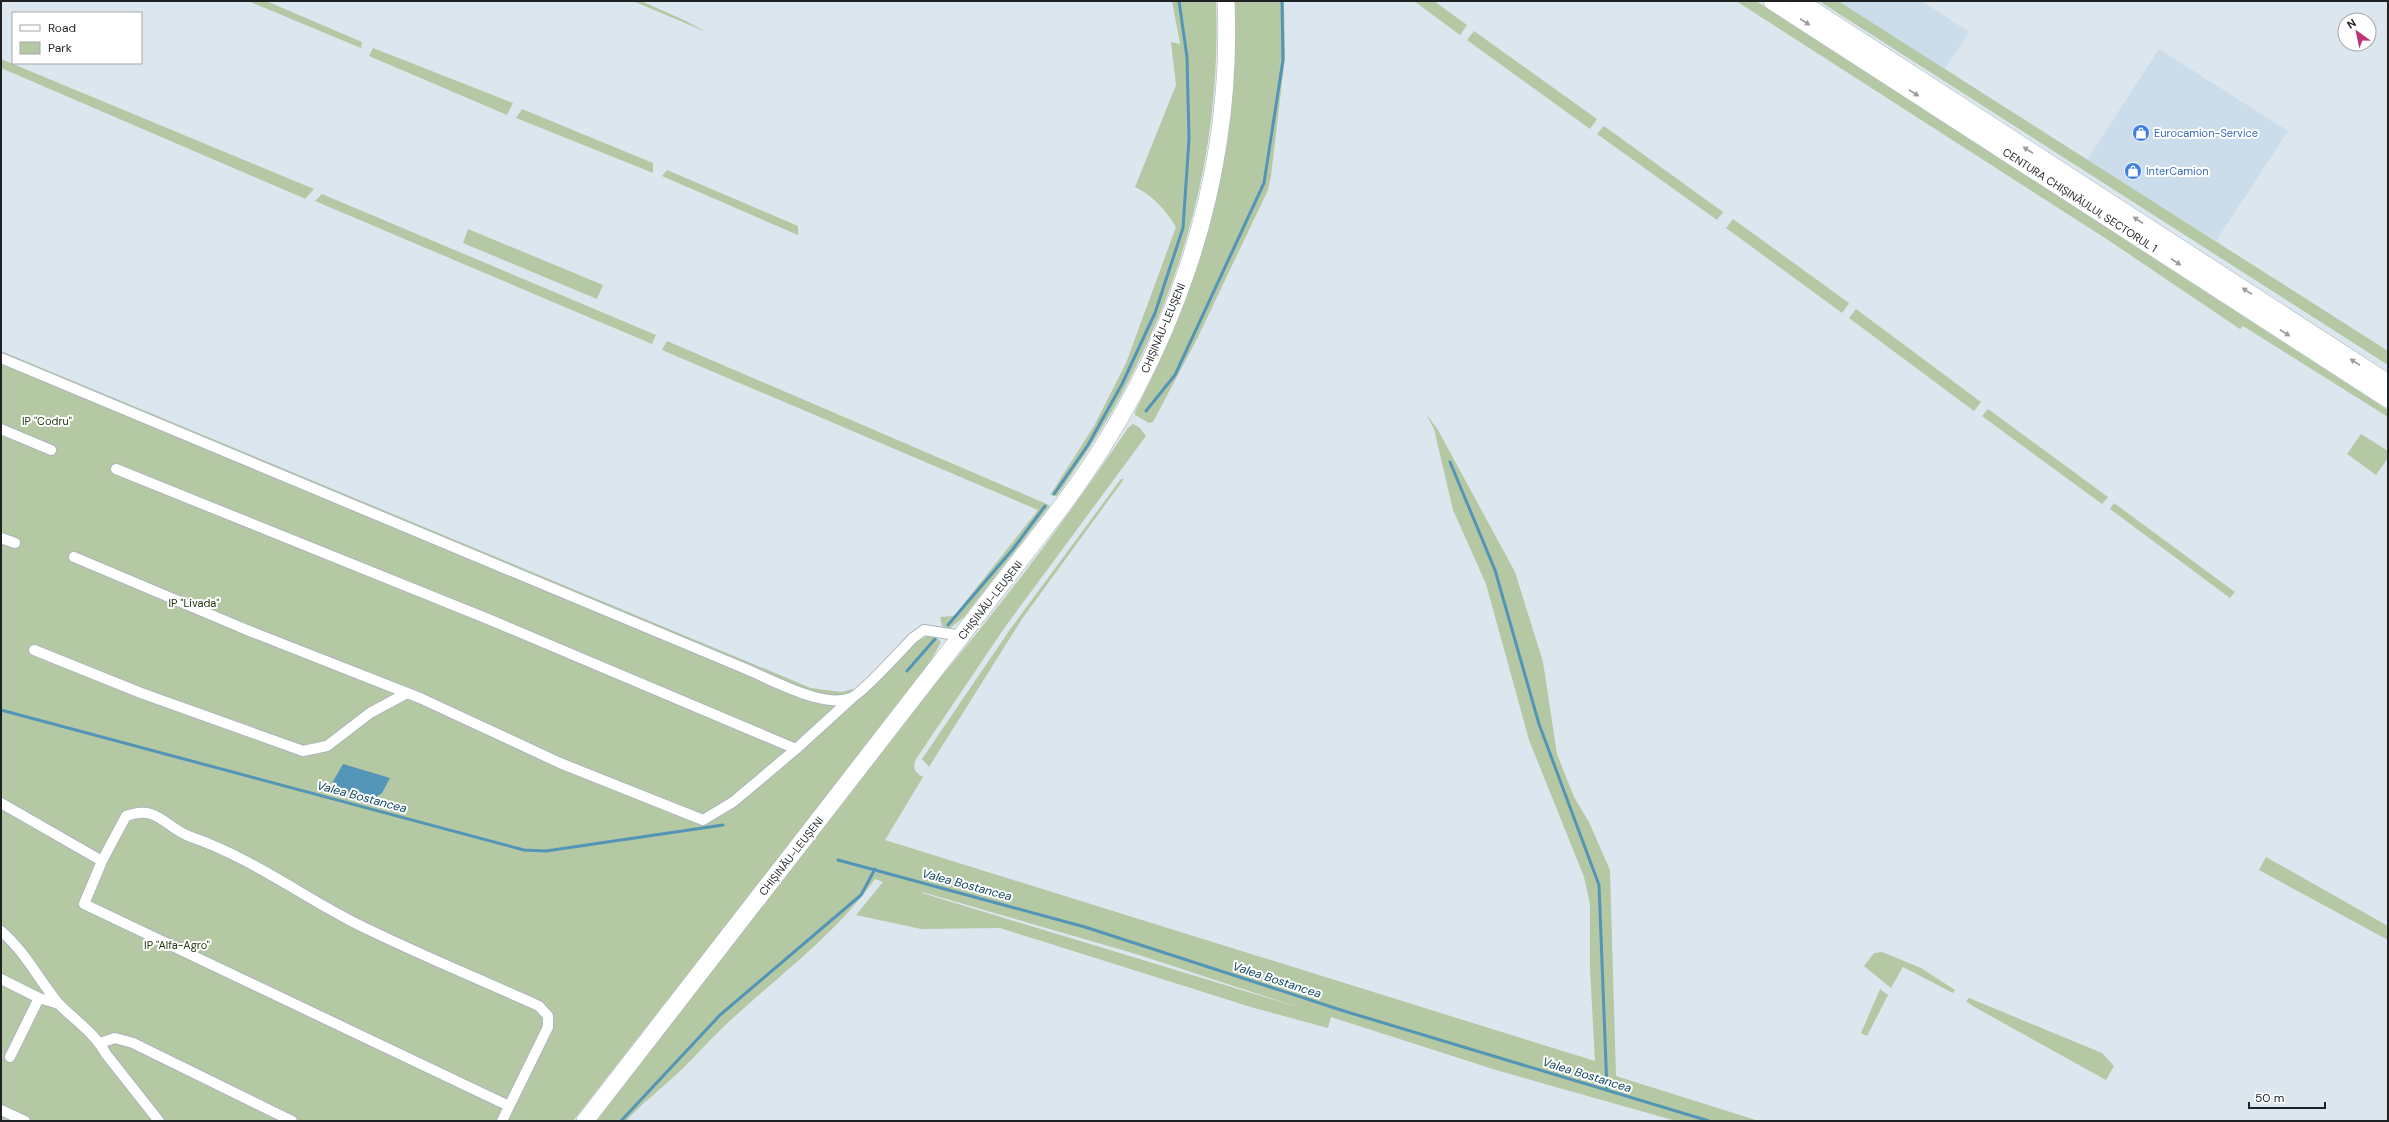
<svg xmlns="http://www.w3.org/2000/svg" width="2389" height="1122" viewBox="0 0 2389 1122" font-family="'DM Sans',sans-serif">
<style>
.built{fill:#cbdcea}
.green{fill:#b4c8a3;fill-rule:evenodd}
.water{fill:#5395b7}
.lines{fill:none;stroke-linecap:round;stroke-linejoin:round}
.stream{stroke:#5395b7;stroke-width:3}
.minor-casing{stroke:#abb5bd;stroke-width:12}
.trunk-casing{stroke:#abb5bd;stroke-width:18}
.minor{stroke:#fff;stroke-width:10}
.trunk{stroke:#fff;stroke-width:17}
.oneway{fill:#9a9c9d}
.labels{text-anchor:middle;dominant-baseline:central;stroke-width:4;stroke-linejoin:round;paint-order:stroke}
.shop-label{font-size:11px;fill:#366cbe;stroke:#fff;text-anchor:start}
.street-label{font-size:11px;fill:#1e2225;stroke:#fff}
.park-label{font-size:11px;fill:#24370e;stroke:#fff}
.water-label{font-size:12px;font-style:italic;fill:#114760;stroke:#fff}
</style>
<rect width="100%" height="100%" fill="#dce6ef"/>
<path class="built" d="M1838 1H1922L1969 32 1944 70Z
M2159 49 2288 131 2216 241 2087 160Z"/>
<path class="green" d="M248 1H266L362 42 361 48Z
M633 1H641L686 21 706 32Z
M1172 1H1216C1221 137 1190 264 1127 384 1107 423 1081 460 1057 496L1050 495 1094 426 1126 363 1176 227C1165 209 1153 196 1135 187L1176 85 1171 42 1180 44Z
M1235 1H1284L1285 57 1271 176 1268 190 1198 337 1153 422 1149 423 1135 415V412C1203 277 1239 153 1235 1Z
M1414 1H1434L1467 25 1460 35Z
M1736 1H1756L2382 406 2388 410V417L2243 326 2240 329 2108 240Z
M1819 1H1838L2388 351V365Z
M1474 31 1597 119 1590 129 1467 40Z
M373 48 513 103 507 115 369 56Z
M1 60V59L314 189 305 199 301 197 1 68Z
M522 109 653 163V173L516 118Z
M1604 126 1723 212 1717 220 1597 134Z
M667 170 798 226V235L662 176Z
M322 194 656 335 652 344 315 201Z
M1733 219 1849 303 1842 313 1726 228Z
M468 229 603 285 597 299 463 243Z
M1856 309 1981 402 1974 411 1849 318Z
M667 341 1049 505V507L964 617 949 629 942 626 940 617 954 616 1038 510 662 350Z
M1 351 811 688 841 692 852 689 863 693 919 640C929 635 933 633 941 642L928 666 573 1121H1Z
M1988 409 2108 497 2102 504 1982 416Z
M1426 414 1438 430 1515 572 1543 662 1557 754 1574 797 1589 822 1610 870 1616 1076 1759 1121H1676L1496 1070 1331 1017 1328 1028 1254 1008 1000 928 921 929 856 915 883 882 875 879C837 933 781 974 733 1018 714 1035 697 1055 679 1072 661 1089 642 1103 626 1121H596L935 684C1004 602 1068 517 1128 428L1133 424 1140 428 1146 436 1005 627 916 759C912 768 915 772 923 777L885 840 1595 1061 1590 970V904L1584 877 1529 740 1486 584 1453 510 1434 429ZM922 892 1136 954 1301 1008 922 893Z
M2361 434 2388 451V458L2376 475 2347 454Z
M1121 479H1124L1022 619 929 767 922 759 1011 628Z
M2114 503 2235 592 2230 598 2110 509Z
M2266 857 2388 926V940L2259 870Z
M1882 952 1921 968 1955 990 1953 993 1903 967 1891 988 1864 966 1874 953Z
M1880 989 1888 995 1867 1036 1861 1033Z
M1969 998 2102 1053 2114 1066 2106 1080 1971 1005 1966 1001Z"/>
<path class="water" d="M343 764 390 778 382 793 372 800 341 789 332 783Z"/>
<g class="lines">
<path class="stream" d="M1146 411 1175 375 1264 183 1283 60 1282 1
M1450 462 1495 570 1539 724 1599 885 1607 1090
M1054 494 1088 445 1122 384 1155 313 1183 228 1189 139 1187 57 1179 1
M948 625 1013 549 1045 506
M907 671 935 639
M1 710 524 850 546 851 723 825
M838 860 1085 927 1344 1011 1709 1121
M621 1121 720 1015 861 895 875 869"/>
<g class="minor-casing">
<path id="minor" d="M1 358 746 669C772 680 824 709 851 698 863 693 902 649 913 638L924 630 962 636
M1 429 51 450
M116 469 488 619 796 749 852 698
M1 538 15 543
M74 557 247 630 420 698 560 763 703 820 733 802 796 749
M34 650 141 693 303 751 327 746 370 713 407 693
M1 803 102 861
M1 931C24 950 39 980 58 1003 74 1020 95 1033 106 1054L159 1121
M1 979 39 998 59 1004
M100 1043 115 1038 133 1043 292 1121
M10 1057 39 998
M1 1110 25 1121
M502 1121 548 1027V1016L539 1006C479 979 418 954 359 925 303 897 250 857 191 837 165 828 158 804 126 816L102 861 84 904 509 1106"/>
</g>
<g class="trunk-casing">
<path id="trunk" d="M1772 1 2388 399
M1799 1 2388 383
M585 1121 1062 506C1171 360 1234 184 1226 1"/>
</g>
<use href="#minor" class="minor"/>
<use href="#trunk" class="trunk"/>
</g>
<defs><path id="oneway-solid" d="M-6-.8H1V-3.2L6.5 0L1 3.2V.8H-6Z"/></defs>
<g class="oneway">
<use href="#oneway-solid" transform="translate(1805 22) rotate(33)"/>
<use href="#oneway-solid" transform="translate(1914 93) rotate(33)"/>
<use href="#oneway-solid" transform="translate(2028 150) rotate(-147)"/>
<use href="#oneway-solid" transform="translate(2138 220) rotate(-147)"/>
<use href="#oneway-solid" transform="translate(2176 262) rotate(33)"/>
<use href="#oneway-solid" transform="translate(2247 291) rotate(-147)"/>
<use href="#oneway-solid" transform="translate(2285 333) rotate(33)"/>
<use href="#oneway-solid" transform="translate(2355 362) rotate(-147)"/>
</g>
<defs>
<g id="shop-disc" transform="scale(0.9)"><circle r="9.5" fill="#3f7fe0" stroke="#fff"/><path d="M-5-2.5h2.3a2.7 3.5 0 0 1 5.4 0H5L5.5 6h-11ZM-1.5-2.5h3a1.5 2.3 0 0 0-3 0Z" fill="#fff"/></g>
</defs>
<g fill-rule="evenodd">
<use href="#shop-disc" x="2141" y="133"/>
<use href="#shop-disc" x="2133" y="171"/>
</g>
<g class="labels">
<g class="shop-label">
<text x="2154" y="133">Eurocamion-Service</text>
<text x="2146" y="171">InterCamion</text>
</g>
<g class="street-label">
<text transform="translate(2080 200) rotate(33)">CENTURA CHIȘINĂULUI, SECTORUL 1</text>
<text transform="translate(1163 328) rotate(-67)">CHIȘINĂU-LEUȘENI</text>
<text transform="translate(990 600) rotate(-52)">CHIȘINĂU-LEUȘENI</text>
<text transform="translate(791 856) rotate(-52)">CHIȘINĂU-LEUȘENI</text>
</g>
<g class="park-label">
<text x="47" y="421">IP "Codru"</text>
<text x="194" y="603">IP "Livada"</text>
<text x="177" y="945">IP "Alfa-Agro"</text>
</g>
<g class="water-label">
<text transform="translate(362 797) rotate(15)">Valea Bostancea</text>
<text transform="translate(967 885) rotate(15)">Valea Bostancea</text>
<text transform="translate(1277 980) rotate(18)">Valea Bostancea</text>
<text transform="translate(1587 1075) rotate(17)">Valea Bostancea</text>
</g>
</g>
<rect width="2389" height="1122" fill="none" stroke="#1e2225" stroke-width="4"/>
<rect x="12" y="12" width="130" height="52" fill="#ffffff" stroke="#a5a7a8"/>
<rect x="20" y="25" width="20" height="6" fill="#ffffff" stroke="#a5a7a8"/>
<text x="48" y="32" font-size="12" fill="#1e2225">Road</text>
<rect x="20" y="42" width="20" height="12" fill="#b4c8a3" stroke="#a5a7a8"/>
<text x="48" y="52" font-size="12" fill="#1e2225">Park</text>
<g transform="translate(2357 32) rotate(327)"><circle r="19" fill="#ffffff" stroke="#a5a7a8"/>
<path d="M0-3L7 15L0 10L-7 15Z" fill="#bc3575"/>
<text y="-6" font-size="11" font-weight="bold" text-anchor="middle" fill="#1e2225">N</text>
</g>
<path d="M2249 1102v6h76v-6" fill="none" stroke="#1e2225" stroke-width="2"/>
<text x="2255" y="1102" font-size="12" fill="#1e2225" stroke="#ffffff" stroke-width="3" paint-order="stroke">50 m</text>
</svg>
